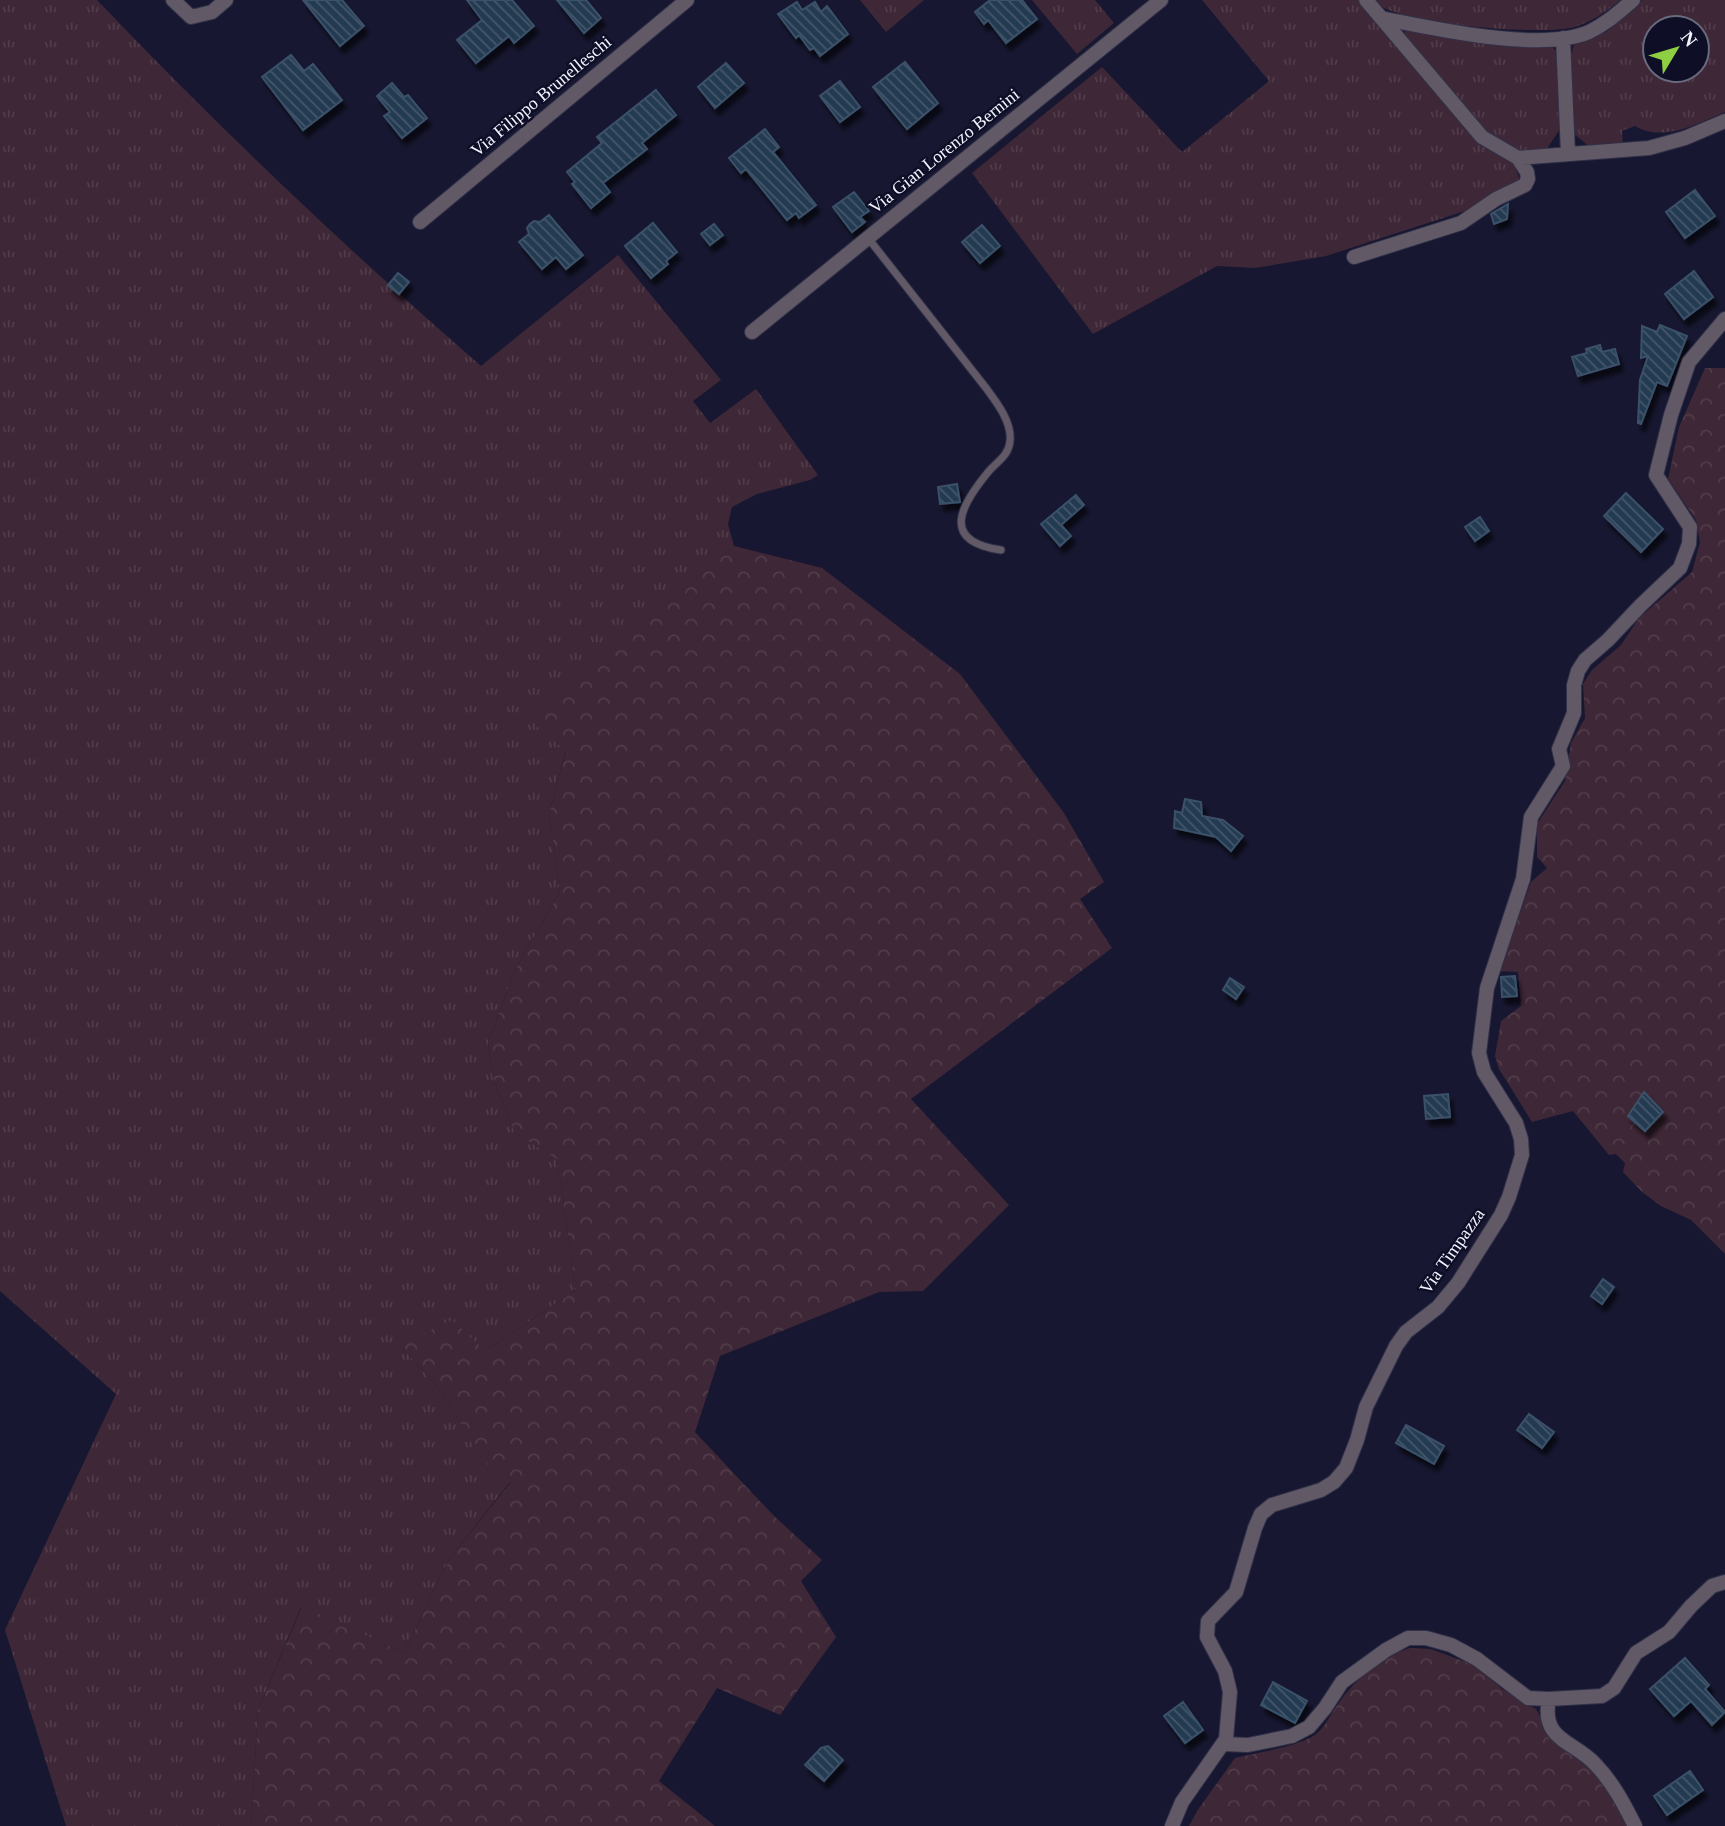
<svg xmlns="http://www.w3.org/2000/svg" width="1725" height="1826" viewBox="0 0 1725 1826" font-family="Georgia,serif">
<style>
.grass{fill:url(#grass-tufts);fill-rule:evenodd}
.forest{fill:url(#forest-crowns)}
.building{fill:url(#building-back-hatch);stroke:#3a5169;stroke-width:2;filter:url(#shadow)}
.lines{fill:none;stroke-linecap:round;stroke-linejoin:round}
.lane-casing{stroke:#31314a;stroke-width:9}
.street-casing{stroke:#31314a;stroke-width:16}
.lane{stroke:#615966;stroke-width:7}
.street{stroke:#615966;stroke-width:14}
.labels{text-anchor:middle;dominant-baseline:central;stroke-width:5;stroke-linejoin:round;paint-order:stroke}
.street-label{font-size:18px;fill:#f2f3fe;stroke:#0e0e27}
</style>
<defs>
<pattern id="grass-tufts" width="24" height="20" patternUnits="userSpaceOnUse" patternTransform="scale(1.75)"><rect width="24" height="20" fill="#3e2736"/><path d="M3 7l-1-3M5 7V3M7 7l1-3M15 17l-1-3M17 17v-4M19 17l1-3" fill="none" stroke="#513c4a"/></pattern>
<pattern id="forest-crowns" width="20" height="18" patternUnits="userSpaceOnUse" patternTransform="scale(1.75)"><rect width="20" height="18" fill="#3e2736"/><path d="M2 6a3 3 0 1 1 6 0M12 15a3 3 0 1 1 6 0" fill="none" stroke="#513c4a"/></pattern>
<pattern id="building-back-hatch" width="6" height="6" patternUnits="userSpaceOnUse" patternTransform="scale(1.75)"><rect width="6" height="6" fill="#243a51"/><path d="M-1 5l2 2M0 0l6 6M5-1l2 2" fill="none" stroke="#44576b"/></pattern>
<filter id="shadow"><feDropShadow dx="4" dy="7" stdDeviation="2" flood-color="#0009"/></filter>
</defs>
<rect width="100%" height="100%" fill="#171731"/>
<path class="grass" d="M0 0H97C219 128 348 250 481 366L618 255 721 380 693 401 710 423 756 389 818 475 810 480 757 494 732 507 728 524 734 546 532 721 566 750 549 814 560 892 516 968 488 1042 493 1078 515 1133 557 1158 576 1290 485 1351 399 1344 443 1393 479 1455 510 1482 449 1559 404 1653 301 1607 258 1710 251 1826H66L5 1630 116 1394 0 1291Z
M860 0H924L886 32Z
M1032 0H1095L1114 23 1077 54Z
M1202 0H1359L1478 142 1514 163 1520 181 1506 186 1474 208 1326 256 1255 268 1217 266 1093 334 972 173 1102 67 1182 152 1269 81Z
M1372 0H1621C1608 10 1592 22 1575 27 1543 36 1393 25 1372 0Z
M1642 0H1725V112C1699 123 1663 143 1635 126L1622 131 1623 145 1590 147 1574 134 1569 62 1574 45 1606 32ZM1655 28H1697V70H1655Z
M1405 30 1515 45H1550L1556 51 1559 58 1560 129 1546 150C1534 151 1521 153 1509 147 1473 129 1430 69 1403 38Z"/>
<path class="forest" d="M1705 368H1725V1254L1691 1220 1661 1206 1642 1192 1623 1172 1625 1163 1616 1154 1609 1155 1573 1111 1532 1122 1499 1069 1495 1056 1501 1021 1521 1006 1518 972 1499 971 1531 882 1547 868 1537 857V824L1565 781 1571 743 1585 718 1583 684 1592 670 1621 645 1639 618 1692 572 1700 542 1696 520 1668 479 1679 427Z
M734 546 822 568 960 674 1064 813 1104 882 1080 899 1112 948 911 1099 1009 1205 923 1291 879 1292 720 1356 695 1432 773 1515 822 1560 801 1581 836 1637 780 1715 717 1688 659 1781 715 1826H251L258 1710 302 1606 404 1653 449 1559 510 1483 479 1456 443 1393 399 1344 452 1320 485 1351 576 1290 557 1159 515 1133 493 1078 488 1042 516 968 560 892 549 814 566 751 531 721Z
M1410 1648 1431 1649 1474 1665 1502 1689 1536 1709 1552 1738 1596 1774 1628 1826H1189L1197 1811 1235 1758C1254 1753 1304 1746 1317 1733 1325 1727 1330 1715 1336 1707 1354 1681 1378 1656 1410 1648Z"/>
<path class="building" d="M303 0H342L364 26 340 46Z
M467 0H512L534 26 514 43 509 36 476 63 457 40 482 20Z
M557 0H586L601 18 584 33Z
M990 0H1022L1037 19 1006 43 988 20 984 24 975 12Z
M797 2 802 10 815 2 821 12 827 6 848 34 820 56 814 48 810 50 799 35 796 38 778 14Z
M291 55 304 71 313 64 342 100 303 130 262 77Z
M905 62 938 103 907 129 873 87Z
M726 63 744 83 715 108 698 87Z
M840 81 860 107 840 122 820 96Z
M392 83 404 97 408 95 427 118 402 138 384 116 390 112 377 96Z
M656 90 676 115 642 143 647 149 603 183 610 192 591 208 572 184 575 182 567 172 602 143 597 137Z
M765 129 779 147 773 152 816 205 799 218 796 213 787 220 746 169 741 173 729 158Z
M1695 190 1715 216 1685 238 1666 212Z
M854 192 869 211 860 217 865 222 852 232 833 207Z
M1508 204 1507 219 1494 224 1491 214Z
M549 215 583 255 566 269 556 257 542 269 519 242 529 234 527 228 530 224 534 221 540 222Z
M653 223 677 252 666 261 668 264 651 278 625 246Z
M714 224 723 235 710 245 701 234Z
M982 225 1000 246 980 263 962 242Z
M1694 271 1713 297 1684 319 1665 294Z
M398 273 409 282 399 294 388 285Z
M1660 325 1687 336 1667 386 1657 382 1641 424 1638 423 1640 380 1648 356 1641 358 1642 326 1657 332Z
M1600 345 1602 352 1615 349 1619 364 1578 376 1572 357 1587 353 1586 349Z
M957 484 960 502 940 504 938 487Z
M1626 493 1663 529 1641 552 1604 516Z
M1076 495 1084 505 1061 525 1071 536 1060 546 1041 524Z
M1480 517 1489 531 1475 541 1465 527Z
M1185 799 1201 802 1202 816 1223 820 1243 836 1231 851 1216 837 1174 828 1175 811 1182 813Z
M1515 976 1517 996 1502 997 1501 977Z
M1230 978 1244 987 1236 999 1223 990Z
M1644 1092 1663 1112 1645 1131 1628 1116Z
M1448 1094 1450 1117 1426 1119 1424 1096Z
M1603 1279 1614 1287 1602 1304 1591 1296Z
M1529 1414 1554 1432 1542 1448 1517 1430Z
M1406 1425 1444 1446 1434 1464 1396 1443Z
M1685 1658 1709 1685 1705 1689 1725 1712 1712 1725 1691 1701 1674 1716 1650 1689Z
M1273 1682 1307 1701 1295 1723 1261 1705Z
M1183 1702 1203 1730 1185 1743 1164 1716Z
M828 1746 843 1760 824 1781 805 1765 821 1748Z
M1690 1771 1703 1790 1667 1815 1654 1796Z"/>
<g class="lines">
<g class="lane-casing">
<path id="lane" d="M868 238 986 388C997 403 1012 422 1010 441 1009 455 998 461 989 471 960 506 940 541 1001 550"/>
</g>
<g class="street-casing">
<path id="street" d="M173 0 191 17 212 12 226 0
M1381 18C1433 28 1540 53 1589 32 1606 24 1619 12 1633 0
M1563 38 1568 154
M1518 158 1649 148 1685 138 1725 121
M420 222 687 0
M1354 257 1461 223 1496 199 1525 185 1528 179 1527 172 1518 158 1482 137 1366 0
M752 332 1161 0
M1549 1699C1540 1741 1575 1741 1596 1765 1613 1783 1624 1804 1635 1826
M1223 1744 1248 1745 1292 1736 1309 1727 1325 1708 1342 1682 1386 1650 1408 1638H1426L1451 1645 1477 1659 1528 1698 1549 1699 1602 1696 1614 1688 1636 1653 1669 1632 1691 1606 1712 1586 1725 1582
M1172 1826 1182 1802 1226 1739 1230 1692 1225 1671 1207 1637 1208 1621 1236 1592 1255 1528 1261 1514 1272 1505 1321 1490 1334 1482 1346 1468 1357 1440 1366 1407 1396 1346 1406 1332 1438 1307 1458 1283 1501 1215 1509 1197 1522 1155 1521 1139 1516 1123 1484 1072 1479 1053 1487 988 1523 879 1531 817 1563 766 1559 749 1574 713V685L1578 671 1585 660 1608 640 1641 605 1680 568 1689 544 1690 527 1656 475 1671 415 1689 362 1725 319"/>
</g>
<use href="#lane" class="lane"/>
<use href="#street" class="street"/>
</g>
<g class="labels">
<g class="street-label">
<text transform="translate(541 96) rotate(-40)">Via Filippo Brunelleschi</text>
<text transform="translate(944 151) rotate(-39)">Via Gian Lorenzo Bernini</text>
<text transform="translate(1452 1251) rotate(-55)">Via Timpazza</text>
</g>
</g>
<g transform="translate(1676 49) rotate(52)"><circle r="33" fill="#0e0e27" stroke="#696a7d" stroke-width="2"/>
<path d="M0-5L12 26L0 18L-12 26Z" fill="#8ece43"/>
<text y="-10" font-size="19" font-weight="bold" text-anchor="middle" fill="#f2f3fe">N</text>
</g>
</svg>
